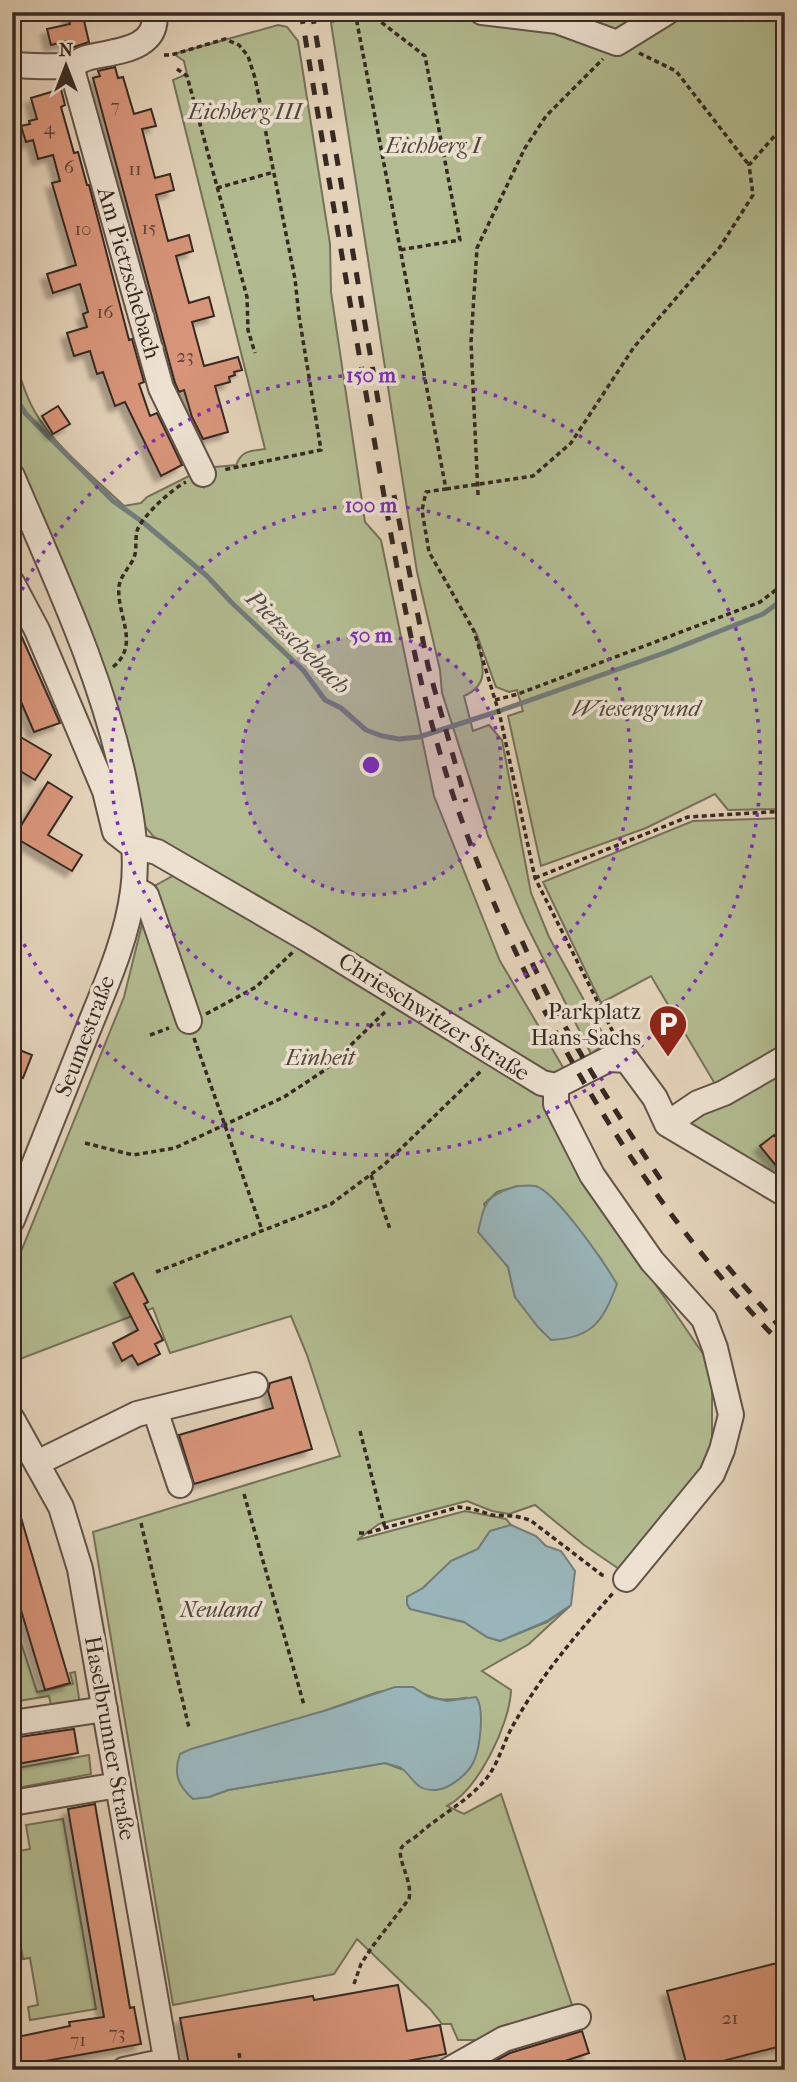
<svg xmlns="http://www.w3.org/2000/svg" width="797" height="2082" viewBox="0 0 797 2082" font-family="'IM FELL French Canon',serif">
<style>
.green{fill:#b2bc90;stroke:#74725a;stroke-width:2;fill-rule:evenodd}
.water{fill:#99b5b9;stroke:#717d7d;stroke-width:2}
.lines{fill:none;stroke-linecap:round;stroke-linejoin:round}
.stream{stroke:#717d7d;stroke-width:5}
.building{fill:#d89579;stroke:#362923;stroke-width:2;filter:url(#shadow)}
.minor-casing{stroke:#615348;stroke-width:28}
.path{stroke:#362923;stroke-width:3.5;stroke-dasharray:5 3.5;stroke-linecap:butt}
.minor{stroke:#ede2d1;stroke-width:24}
.rail{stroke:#362923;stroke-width:5;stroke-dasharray:12 12;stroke-linecap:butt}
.ring{fill:none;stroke:#7b2cbf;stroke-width:3.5;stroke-dasharray:3.5 7}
.labels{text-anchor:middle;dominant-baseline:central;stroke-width:7;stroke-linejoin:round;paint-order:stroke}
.number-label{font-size:19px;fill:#5e4438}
.park-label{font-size:23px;font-style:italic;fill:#4f4639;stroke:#ede2d1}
.street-label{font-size:23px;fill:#362923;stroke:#ede2d1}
.poi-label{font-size:23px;fill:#362923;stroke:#ede2d1;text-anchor:end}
.water-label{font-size:24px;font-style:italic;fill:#4f4c48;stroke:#ede2d1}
.centre{fill:#7b2cbf;stroke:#ede2d1;stroke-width:3.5}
.ring-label{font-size:21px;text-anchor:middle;font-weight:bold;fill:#7b2cbf;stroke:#ede2d1;stroke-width:7;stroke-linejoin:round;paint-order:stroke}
</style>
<defs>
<filter id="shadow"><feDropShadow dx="-6" dy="6" stdDeviation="2" flood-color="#0004"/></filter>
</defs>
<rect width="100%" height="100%" fill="#e3d2b8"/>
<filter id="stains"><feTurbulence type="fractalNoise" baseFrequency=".00286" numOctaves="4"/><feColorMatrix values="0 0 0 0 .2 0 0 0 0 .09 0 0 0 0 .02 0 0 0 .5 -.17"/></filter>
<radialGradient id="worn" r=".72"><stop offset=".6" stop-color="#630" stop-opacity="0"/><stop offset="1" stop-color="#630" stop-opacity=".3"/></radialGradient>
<path class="green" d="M351 12H785V807L775 809 728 810 715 794 646 828 541 866 508 716 523 711 517 690 509 692 496 687 476 632C480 659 494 683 464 696L473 731 489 725 502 740 531 893 549 937 604 1036 602 1046 591 1054 524 920 488 836 442 693 440 670 417 572 331 23Z
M278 25 287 27 298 41 330 244 331 292 365 522 381 540 434 796 500 961 564 1069C551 1077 543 1090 544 1106L656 1285 712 1367V1456L619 1569 584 1545 535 1505 509 1514 492 1511 467 1501 379 1524 357 1540 465 1511 506 1519 511 1525 490 1531 478 1549 451 1561 423 1588 407 1597V1604L410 1609 464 1622 487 1637 500 1641 547 1622 571 1605 529 1644 482 1671 511 1690C510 1724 478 1790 447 1806L464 1814 501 1794 573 2008 482 2040H458L451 2024H442L430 2009 357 1939 334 1974 173 2005 93 1532 340 1456 307 1355 291 1316 170 1353 153 1308 12 1362V1274L124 997 151 888 176 874V851L153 836 138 818 88 638 12 459V346C18 369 23 391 35 412 55 447 95 478 124 506L141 503 147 497 195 473 204 487 207 476 203 468 236 465C242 450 251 451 265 449L173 80 187 74 184 61 174 54ZM518 1186H536L559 1206 602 1260 515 1297 508 1267 484 1204 497 1192ZM412 1688C432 1699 442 1702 465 1698L401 1769 385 1763 228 1790 209 1797 327 1710 378 1692Z
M785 818V1049L718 1089 651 976 601 1003 543 882 693 821Z
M785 1066V1183L692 1126 690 1120Z
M12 1615 37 1692 73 1684 70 1673 75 1672 79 1698 78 1704 55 1709 51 1705 49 1696 12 1702Z
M89 1755 91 1774 12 1789V1769Z
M63 1819 96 2009 30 2020 28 2007 38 2005 30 1958 23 1959 12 1897V1846L14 1852 30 1849 26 1825Z"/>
<path class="water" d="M518 1186C523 1186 530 1185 535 1186 556 1191 605 1264 617 1284 603 1321 593 1338 551 1340L538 1327 515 1297 508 1267 478 1232C485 1201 486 1195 518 1186Z
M511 1525 536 1536 546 1546 561 1551 575 1571 571 1605 547 1621 500 1641 487 1637 464 1622 410 1609 407 1604V1597L423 1588 451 1561 478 1549 490 1531Z
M395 1687H413L429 1697 447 1701 476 1697C485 1708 480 1748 474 1761 469 1773 450 1789 436 1790 414 1791 414 1777 401 1768 397 1766 390 1765 385 1763L228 1790 209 1797 193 1799C178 1786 173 1773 180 1754L191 1749 327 1710Z"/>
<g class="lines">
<path class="stream" d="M12 383 18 402 26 414 113 501 144 523 207 576 231 602 303 670 325 700 341 708 366 730 382 736 399 739 419 737 502 710 667 652 763 614 785 598"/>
</g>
<path class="building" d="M67 12H82L89 42 68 49 66 41 51 45 47 29 70 24Z
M115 67 118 78 123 77 134 114 151 109 156 126 142 129 155 178 170 174 174 190 156 195 168 241 189 235 193 251 176 256 189 303 209 297 214 316 192 322 204 366 238 357 242 370 234 372 235 375 229 377 230 382 215 386 228 432 203 439 192 417 184 390 179 392 175 383 93 78 100 76 98 71Z
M61 89 65 105 61 107 74 153 78 152 87 185H89L129 340 132 339 144 382 139 384 150 416 157 413 182 465 161 476 125 402 115 406 103 372 97 374 90 351 74 356 67 333 87 327 83 314 88 312 80 284 53 293 47 274 76 265 52 183 60 181 53 155 38 159 33 140 26 142 21 126 30 124 29 121 37 119 31 98Z
M58 406 70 424 53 434 42 416Z
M12 615 60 723 34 732 12 681Z
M12 732 51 755 35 780 12 766Z
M48 782 72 797 48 835 82 855 72 871 14 837Z
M12 1047 32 1055 23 1078 12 1074Z
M774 1135 785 1147V1160L777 1167 760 1146Z
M133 1273 148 1302 144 1304 163 1340 155 1344 160 1354 138 1365 132 1355 122 1361 113 1343 138 1330 114 1283Z
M291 1377 312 1449 194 1484 179 1435 273 1408 268 1391 270 1383Z
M16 1501 70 1683 45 1690 12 1580V1502Z
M74 1729 78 1753 12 1765V1738Z
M95 1804 130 2008 134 2007 141 2044 12 2067V2038L70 2026 69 2022 104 2017 68 1809Z
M785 1961V2045L688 2070 667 1991Z
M398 1985 407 2031 440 2025 446 2054 357 2070H190L180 2018 313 1996 314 2000Z
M582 2031 589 2053 538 2070H493L491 2063 510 2053Z"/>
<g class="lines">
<g class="minor-casing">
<path id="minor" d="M482 12 557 21 617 43 667 12
M12 65C30 66 49 67 67 66 74 66 79 60 87 58 113 51 160 51 154 12
M71 66 161 388 203 474
M12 476C55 577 103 677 125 785 132 819 138 856 133 891 127 939 105 987 87 1032 62 1095 37 1157 12 1220
M12 583 37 630 105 791 115 832 133 846 157 852 307 939 542 1083 556 1086 609 1059 627 1060 655 1098 667 1124 785 1194
M134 888 146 895 189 1021
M556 1086V1104L592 1175 652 1261 704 1319 715 1348 731 1415 722 1450 712 1474 626 1579
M667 1124 698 1103 724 1093 785 1058
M155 1410 180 1485
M12 1419 61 1507 80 1569 168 2070
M37 1463 137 1414 255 1385
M12 1723 105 1709
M12 1803 118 1785
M124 2070 166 2061
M449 2070 504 2039 578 2017"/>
</g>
<path class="path" d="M355 12 446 489 426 492 422 510 429 552 474 631 500 716 535 878 617 1040
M368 12 425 56 460 240 399 250
M639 53 676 71 749 165
M164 55H171L225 39 239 45 248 56 255 78 295 279 299 316 321 450 223 470
M177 69 187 76 247 297 248 330 255 353
M217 188 274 172
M446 489 533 476 571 443 634 347 720 247 753 195 749 165 785 124
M478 495 471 342 477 248 525 148 546 116 603 59
M113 667C141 644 116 615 119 586 121 575 129 568 134 558 137 549 135 540 137 531 141 517 173 488 186 482
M495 700 518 694 760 602 785 583
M535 878 688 817 785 811
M206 1014 256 987 293 952
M150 1035 169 1028
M194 1038 262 1230
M85 1143 133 1155 175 1148 284 1097 325 1070 387 1010
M371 1175 390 1229
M156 1272 331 1204 385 1164 482 1070
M360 1431 385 1528
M244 1494 304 1705
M141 1523 189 1728
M359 1533H367L459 1507 473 1509 492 1515 515 1516 530 1520 602 1575 606 1576
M354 1984 361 1964 372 1947 409 1899C413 1879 395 1858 402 1847 406 1842 415 1838 419 1834 441 1814 471 1800 489 1775 500 1759 505 1738 515 1722 542 1674 577 1634 613 1593
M239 2053 242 2070"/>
<use href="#minor" class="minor"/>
<path class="rail" d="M301 12C325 158 350 304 376 450 397 569 417 689 456 804 525 1004 637 1196 785 1348
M312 12 380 412
M394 495 428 666 466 802
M522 941C561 1028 612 1107 665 1186
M727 1266 785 1333"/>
</g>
<circle cx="371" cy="765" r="130" fill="#7b2cbf" fill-opacity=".12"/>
<g class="ring">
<circle cx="371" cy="765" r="130"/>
<circle cx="371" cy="765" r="260"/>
<path d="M13 609A390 390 0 1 1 13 921"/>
</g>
<defs>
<g id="parking-pin" transform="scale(2.0125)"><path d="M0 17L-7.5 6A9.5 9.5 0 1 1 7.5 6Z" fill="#8f2418" stroke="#ede2d1"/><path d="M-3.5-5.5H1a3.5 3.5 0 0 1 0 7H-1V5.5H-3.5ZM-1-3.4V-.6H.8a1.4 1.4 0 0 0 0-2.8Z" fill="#fff"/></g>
</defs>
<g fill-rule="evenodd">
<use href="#parking-pin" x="668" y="1024"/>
</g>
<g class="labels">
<g class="number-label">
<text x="115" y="106">7</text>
<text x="49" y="128">4</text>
<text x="69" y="167">6</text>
<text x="135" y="169">11</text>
<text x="149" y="228">15</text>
<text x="83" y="229">10</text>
<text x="105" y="312">16</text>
<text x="185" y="356">23</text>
<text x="730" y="2018">21</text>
<text x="117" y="2033">73</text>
<text x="78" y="2040">71</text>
</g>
<g class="park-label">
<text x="245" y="111">Eichberg III</text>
<text x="433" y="145">Eichberg I</text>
<text x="636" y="708">Wiesengrund</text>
<text x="320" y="1057">Einheit</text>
<text x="220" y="1609">Neuland</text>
</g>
<g class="street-label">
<text transform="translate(129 273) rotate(74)">Am Pietzschebach</text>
<text transform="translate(434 1017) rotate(32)">Chrieschwitzer Straße</text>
<text transform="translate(85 1036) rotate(-69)">Seumestraße</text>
<text transform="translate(110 1738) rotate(80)">Haselbrunner Straße</text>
</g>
<g class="poi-label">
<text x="641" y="1011">Parkplatz<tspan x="641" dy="26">Hans-Sachs</tspan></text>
</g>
<g class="water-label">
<text transform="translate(298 642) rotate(45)">Pietzschebach</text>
</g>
</g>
<circle cx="371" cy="765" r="10" class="centre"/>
<g class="ring-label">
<text x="371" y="382">150 m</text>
<text x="371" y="512">100 m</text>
<text x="371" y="642">50 m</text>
</g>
<rect width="797" height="2082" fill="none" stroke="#e3d2b8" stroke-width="42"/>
<rect x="14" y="14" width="769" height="2054" fill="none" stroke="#362923" stroke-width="3.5"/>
<rect x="21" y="21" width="755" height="2040" fill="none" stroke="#362923" stroke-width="2"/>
<g transform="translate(66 66)" stroke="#ede2d1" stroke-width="5" paint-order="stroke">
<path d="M0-5L12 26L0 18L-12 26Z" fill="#362923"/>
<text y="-10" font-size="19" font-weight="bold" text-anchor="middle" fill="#362923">N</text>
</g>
<rect width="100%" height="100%" filter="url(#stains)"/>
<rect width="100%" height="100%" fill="url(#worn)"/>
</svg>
